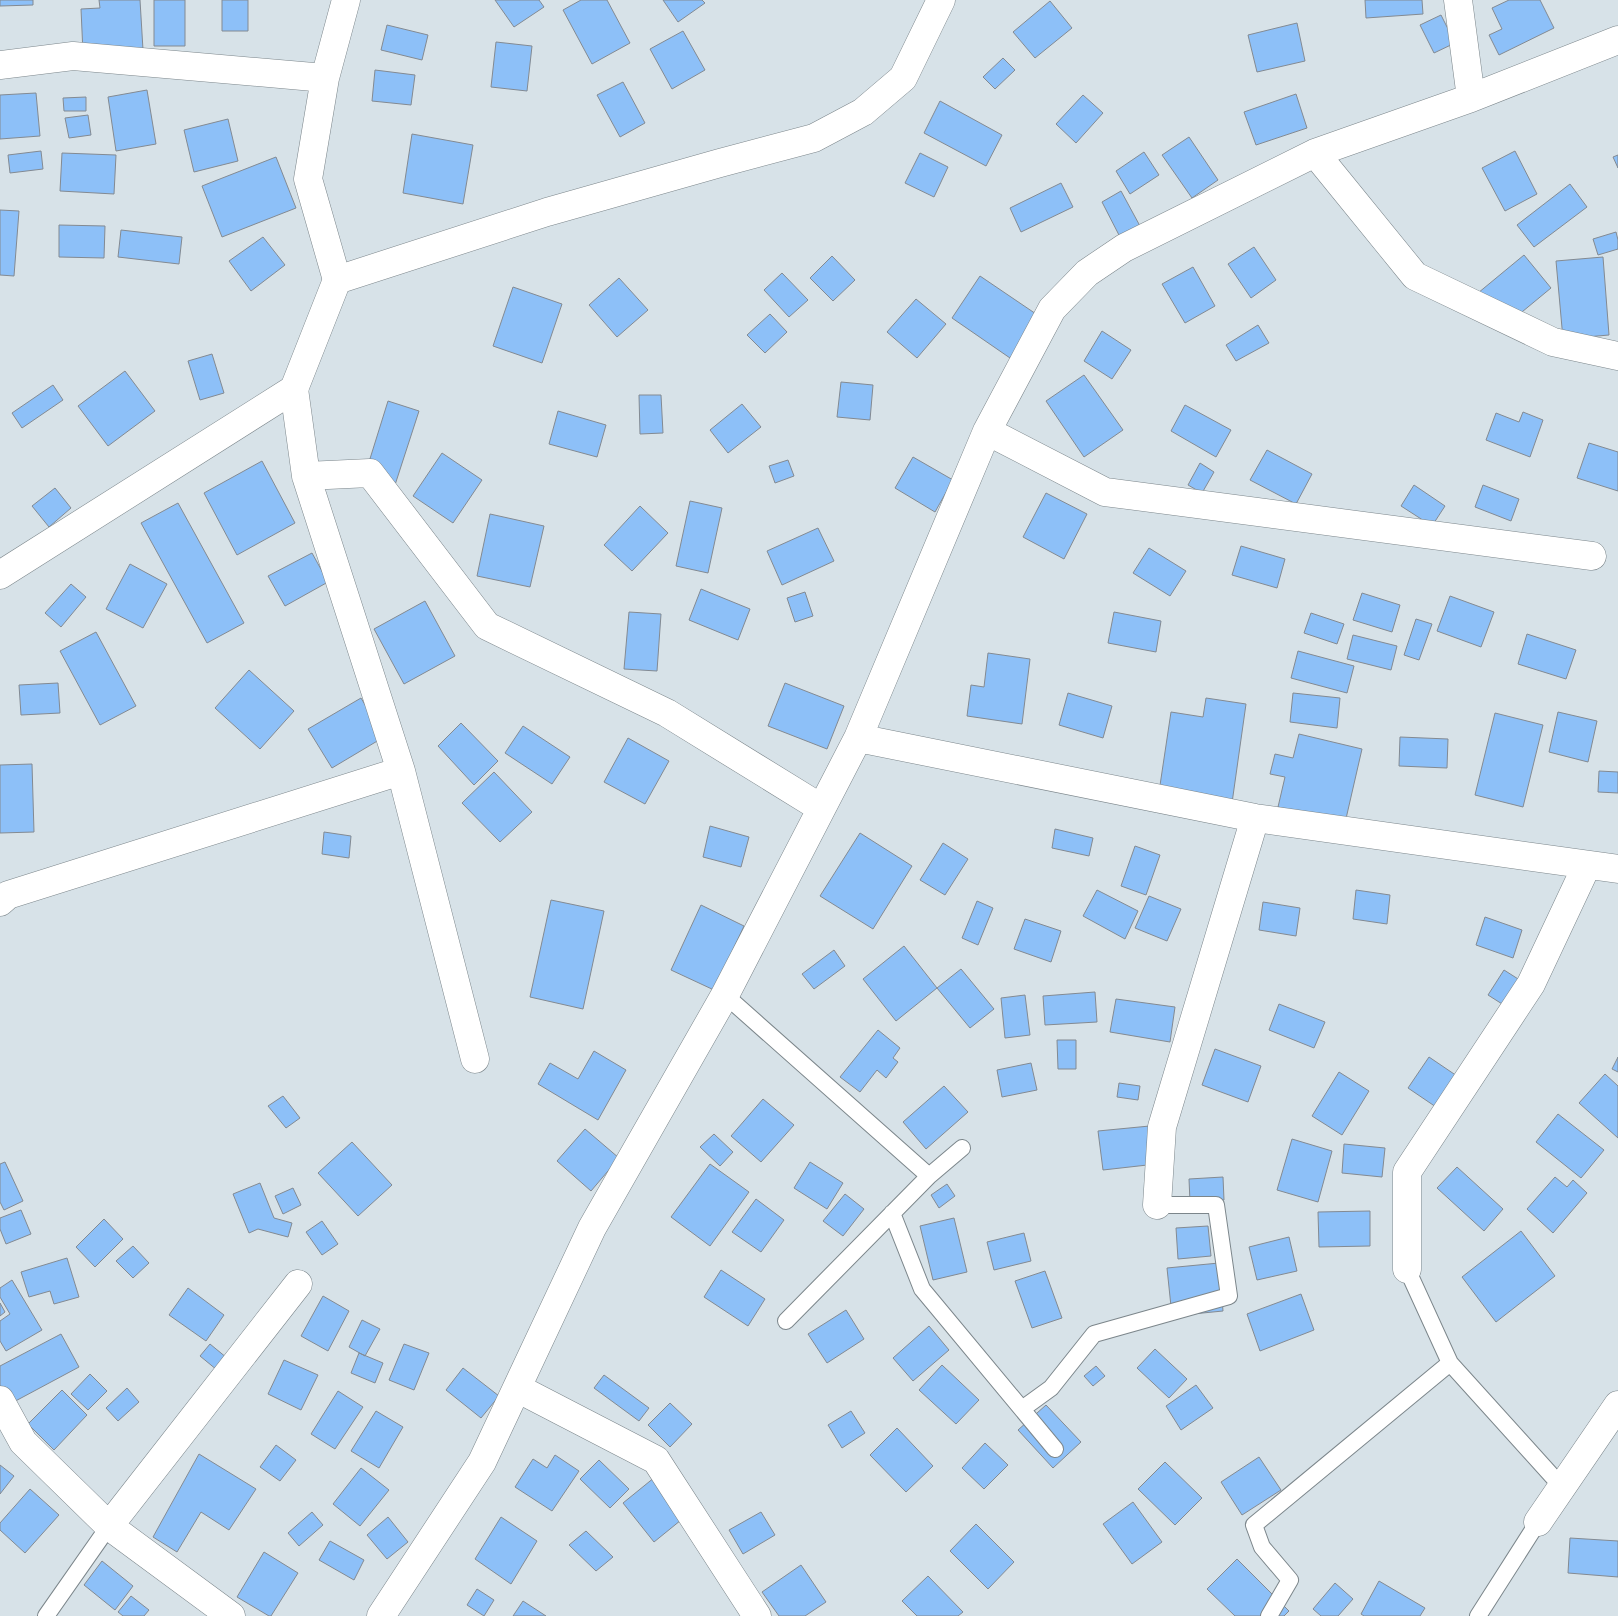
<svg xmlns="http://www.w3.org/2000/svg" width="1618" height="1616" viewBox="0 0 1618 1616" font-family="Mulish,sans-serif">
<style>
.building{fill:#8dc0f8;stroke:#838a92}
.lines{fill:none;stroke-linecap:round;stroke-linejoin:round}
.service-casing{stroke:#7c868b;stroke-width:18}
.minor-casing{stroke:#7c868b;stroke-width:29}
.tertiary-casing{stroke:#7c868b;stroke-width:29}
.service{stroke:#fff;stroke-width:16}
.minor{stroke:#fff;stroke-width:28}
.tertiary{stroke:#fff;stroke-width:28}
</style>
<rect width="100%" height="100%" fill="#d7e2e8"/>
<path class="building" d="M0 0H33V5L0 6Z
M99 0H140L143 50 83 53 81 9 100 8Z
M154 0H185V46H154Z
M222 0H248V31H222Z
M495 0H539L544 7 514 27Z
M581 0H607L630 43 592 64 563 10Z
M663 0H702L705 3 678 22Z
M1365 0H1422L1423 14 1366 18Z
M1509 0H1540L1554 28 1499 55 1489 35 1502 29 1492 8Z
M1050 1 1072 28 1035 58 1013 32Z
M1441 15 1455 43 1434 53 1420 25Z
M1297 23 1305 61 1257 72 1248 35Z
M387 25 428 35 422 60 381 50Z
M683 31 705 70 672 89 650 49Z
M496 42 532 46 527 91 491 87Z
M1003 58 1015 70 995 89 983 77Z
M375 70 415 75 411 105 372 101Z
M623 82 645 123 620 137 597 95Z
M147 90 156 144 116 151 108 97Z
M36 93 40 136 0 139V95Z
M1296 94 1307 128 1256 145 1244 112Z
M1083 95 1103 113 1076 143 1056 124Z
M86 97V111H64L63 98Z
M940 101 1002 135 986 166 924 133Z
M88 115 91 135 69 138 65 118Z
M228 119 238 161 194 172 184 130Z
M412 134 473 145 463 204 403 193Z
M1189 137 1218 180 1192 198 1162 155Z
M41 151 43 169 10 173 8 155Z
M1515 151 1537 194 1505 211 1482 168Z
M1144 152 1159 175 1130 194 1116 171Z
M62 153 116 155 114 194 60 191Z
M920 153 948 167 934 197 905 183Z
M1618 155V168L1613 157Z
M276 157 296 208 222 237 202 186Z
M1061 183 1073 207 1021 232 1010 208Z
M1570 184 1587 207 1534 247 1517 225Z
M1121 191 1140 226 1120 237 1102 202Z
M0 210 19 211 14 276 0 275Z
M59 225 105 226 104 258 59 257Z
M121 230 182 237 179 264 118 257Z
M1616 232 1618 240V249L1598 255 1593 239Z
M263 237 285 265 251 291 229 261Z
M1254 247 1276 280 1251 298 1228 264Z
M1524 255 1551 288 1505 326 1478 293Z
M832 256 855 280 833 301 810 278Z
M1603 257 1609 335 1563 339 1556 261Z
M1193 267 1215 306 1185 323 1162 284Z
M782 273 808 300 789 317 764 290Z
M980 276 1039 316 1010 358 952 318Z
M619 278 648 310 617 337 589 305Z
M513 287 562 304 542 363 493 346Z
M916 299 946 324 917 358 887 332Z
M770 314 787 332 765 353 747 335Z
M1258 325 1269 343 1236 361 1226 345Z
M1102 331 1131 350 1112 379 1084 361Z
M212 354 224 393 200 400 188 361Z
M125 371 155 411 108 446 78 406Z
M1084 375 1123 430 1084 457 1046 401Z
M841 382 873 385 870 420 837 417Z
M53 385 63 400 22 428 12 413Z
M639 395H661L663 433 640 434Z
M388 401 419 411 394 488 364 478Z
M742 404 761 427 728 453 710 430Z
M1185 405 1231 430 1216 457 1171 431Z
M558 411 606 425 597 457 549 444Z
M1523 412 1543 420 1530 457 1486 440 1496 413 1519 422Z
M1589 443 1618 452V491L1577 478Z
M1267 450 1312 474 1296 504 1250 480Z
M442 453 482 480 453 523 413 496Z
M913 457 953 480 935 512 895 488Z
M788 460 794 476 775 483 769 466Z
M262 461 295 523 237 555 204 493Z
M1200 463 1214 472 1202 493 1188 485Z
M1414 485 1445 506 1432 526 1401 506Z
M1483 485 1519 499 1511 521 1475 507Z
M55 488 71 508 49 527 32 506Z
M1046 493 1087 514 1064 559 1023 537Z
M690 501 722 508 708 573 676 566Z
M178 503 244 623 207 643 141 523Z
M640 506 668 533 632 571 604 545Z
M490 514 544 526 530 587 477 576Z
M818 528 834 561 782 585 767 551Z
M1241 546 1285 559 1277 588 1232 575Z
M1149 548 1186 571 1170 596 1133 573Z
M312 553 328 582 285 606 268 576Z
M130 564 167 584 143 628 106 609Z
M71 584 86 597 61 627 45 613Z
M701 589 750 609 738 640 689 620Z
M805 592 813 616 795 622 787 598Z
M1362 593 1400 605 1392 632 1353 620Z
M1450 596 1494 612 1481 647 1437 631Z
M425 601 455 656 404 684 374 629Z
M629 612 661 614 657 671 624 669Z
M1114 612 1161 621 1156 652 1108 643Z
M1311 613 1344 624 1337 644 1304 633Z
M1416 619 1432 624 1419 660 1404 655Z
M96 632 136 706 100 725 60 651Z
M1527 634 1576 650 1566 679 1518 664Z
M1353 635 1397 646 1391 670 1347 659Z
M1298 651 1354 666 1347 693 1291 678Z
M988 653 1030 659 1022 724 967 716 971 685 984 687Z
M249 670 294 711 260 749 215 708Z
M58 683 60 713 21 715 19 685Z
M785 683 844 706 827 749 768 726Z
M1068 693 1112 706 1103 738 1059 725Z
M1293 693 1340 698 1337 728 1290 722Z
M361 698 384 737 332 768 308 729Z
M1206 698 1246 704 1232 803 1159 792 1171 712 1203 717Z
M1558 712 1597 721 1588 762 1549 752Z
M1495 713 1543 725 1523 807 1475 795Z
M461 723 498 761 474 785 438 746Z
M523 726 570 757 552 784 505 753Z
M1299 734 1362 749 1345 823 1278 807 1285 777 1270 774 1275 754 1293 758Z
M1400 737 1448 739 1447 768 1399 766Z
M628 738 669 761 645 804 604 782Z
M32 764 34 832 0 833V765Z
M1599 771 1618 772V793L1598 792Z
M494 772 532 812 500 842 462 803Z
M710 826 749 837 741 867 703 857Z
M1055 829 1093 838 1089 856 1052 848Z
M324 832 351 836 349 858 322 854Z
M860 833 912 866 873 929 820 896Z
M943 843 968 859 945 895 920 880Z
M1135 846 1160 855 1146 895 1121 886Z
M1097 890 1138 911 1125 939 1083 916Z
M1356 890 1390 895 1387 924 1353 919Z
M1149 896 1181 909 1167 941 1135 928Z
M551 900 604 911 583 1009 530 997Z
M977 901 993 908 978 945 962 938Z
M1263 902 1300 908 1296 936 1259 930Z
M701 905 744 926 714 990 671 970Z
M1485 917 1522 930 1513 958 1476 945Z
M1025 919 1061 931 1051 962 1014 949Z
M904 946 937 988 896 1021 863 979Z
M834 950 845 966 814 989 802 974Z
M961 969 994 1009 970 1028 937 988Z
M1504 970 1526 984 1510 1009 1488 995Z
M1095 992 1097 1022 1045 1025 1043 996Z
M1025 995 1030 1035 1005 1038 1001 998Z
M1116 999 1175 1007 1170 1042 1110 1032Z
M1279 1004 1325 1022 1314 1048 1269 1030Z
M878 1030 900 1048 893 1058 898 1062 886 1078 877 1070 860 1092 840 1077Z
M1057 1040H1076V1069H1058Z
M1215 1049 1261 1066 1248 1102 1202 1085Z
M594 1051 626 1070 598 1120 538 1084 550 1063 578 1079Z
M1429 1057 1457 1076 1436 1107 1408 1088Z
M1618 1057V1072L1612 1069Z
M1031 1063 1037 1090 1002 1097 997 1070Z
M1339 1072 1369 1091 1342 1135 1312 1116Z
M1605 1074 1618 1086V1138L1579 1103Z
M1119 1083 1140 1086 1138 1100 1117 1097Z
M944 1086 968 1112 926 1149 903 1122Z
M283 1096 300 1118 286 1128 268 1106Z
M763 1099 794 1125 761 1162 731 1136Z
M1558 1114 1604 1150 1581 1178 1536 1142Z
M1160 1125 1165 1163 1103 1170 1098 1131Z
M585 1129 619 1158 591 1191 557 1161Z
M714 1134 733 1152 720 1166 700 1147Z
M1292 1139 1332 1151 1318 1202 1277 1190Z
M352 1142 392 1185 358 1216 318 1173Z
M1344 1144 1385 1148 1382 1177 1342 1173Z
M5 1162 23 1201 4 1210 0 1202V1164Z
M810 1162 843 1183 827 1209 794 1188Z
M710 1164 749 1192 710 1246 671 1217Z
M1457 1167 1503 1209 1484 1231 1437 1188Z
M1223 1177 1224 1200 1190 1202 1189 1179Z
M1555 1177 1567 1187 1573 1180 1587 1193 1553 1233 1527 1209Z
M260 1183 274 1218 292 1223 288 1237 258 1229 249 1233 233 1194Z
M947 1184 955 1196 939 1208 931 1195Z
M293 1188 301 1205 283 1214 275 1196Z
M845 1194 864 1209 843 1236 823 1221Z
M756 1199 784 1220 761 1252 732 1232Z
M21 1210 31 1234 6 1244 0 1229V1218Z
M1370 1211V1246L1319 1247 1318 1212Z
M954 1218 967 1272 933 1280 920 1226Z
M104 1219 123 1239 95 1267 76 1247Z
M322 1221 338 1244 322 1255 306 1232Z
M1208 1226 1211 1256 1178 1259 1176 1228Z
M1521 1231 1555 1276 1496 1322 1462 1277Z
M1024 1233 1031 1261 994 1270 987 1242Z
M1289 1237 1297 1271 1257 1280 1249 1247Z
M133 1246 149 1263 133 1278 116 1261Z
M67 1258 79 1297 54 1304 50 1291 29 1297 21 1272Z
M1219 1263 1223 1311 1172 1316 1167 1268Z
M721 1270 765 1299 748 1326 704 1297Z
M1045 1271 1062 1318 1032 1328 1015 1281Z
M12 1280 42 1330 6 1351 0 1341V1321L10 1314 0 1297V1288Z
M188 1288 224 1315 206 1341 169 1315Z
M1301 1294 1314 1330 1260 1351 1247 1314Z
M323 1296 349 1311 328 1351 301 1336Z
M0 1303 5 1312 0 1316Z
M846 1310 864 1339 827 1363 808 1334Z
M362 1320 380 1329 365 1356 349 1347Z
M929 1326 949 1350 913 1381 893 1358Z
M61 1334 79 1367 8 1405 0 1390V1366Z
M210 1344 227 1358 217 1370 200 1356Z
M404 1344 429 1353 414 1390 389 1380Z
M1155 1349 1187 1379 1169 1398 1137 1368Z
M359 1353 383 1363 375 1383 351 1373Z
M284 1360 318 1375 301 1410 268 1394Z
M942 1365 979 1400 956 1424 919 1390Z
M1096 1366 1105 1376 1093 1386 1084 1376Z
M463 1368 499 1396 481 1418 446 1390Z
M90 1374 107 1391 88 1410 71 1394Z
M604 1375 649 1408 639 1421 594 1388Z
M1196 1385 1213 1408 1181 1430 1166 1406Z
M127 1388 139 1402 118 1421 106 1408Z
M62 1390 87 1415 54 1450 28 1424Z
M338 1391 363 1407 335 1449 311 1434Z
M670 1403 692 1424 670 1447 648 1425Z
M1046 1405 1081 1442 1053 1468 1018 1430Z
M376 1411 403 1427 379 1468 351 1451Z
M851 1411 865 1433 842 1448 828 1425Z
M897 1428 933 1466 906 1492 870 1455Z
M985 1443 1008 1465 984 1489 962 1468Z
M276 1445 296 1460 280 1481 260 1467Z
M199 1454 256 1489 229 1530 201 1512 177 1552 153 1537Z
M555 1455 579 1471 552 1511 515 1487 533 1459 547 1468Z
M1259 1457 1281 1490 1242 1515 1221 1482Z
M599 1460 629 1489 610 1508 580 1479Z
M1165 1462 1202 1498 1175 1525 1138 1489Z
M0 1465 14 1476 0 1494Z
M361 1468 389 1490 360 1526 333 1504Z
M655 1477 686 1516 654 1542 623 1503Z
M30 1489 59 1515 25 1553 0 1530V1523Z
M1133 1502 1162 1542 1132 1564 1103 1524Z
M312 1512 323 1525 299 1546 288 1533Z
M761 1512 775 1535 743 1554 729 1530Z
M388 1517 408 1542 387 1559 367 1535Z
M501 1517 537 1541 511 1584 475 1559Z
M976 1524 1014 1562 988 1589 950 1551Z
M586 1531 613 1557 596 1571 569 1545Z
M1570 1538 1618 1541V1577L1568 1573Z
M330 1541 364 1560 354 1580 319 1560Z
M264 1552 298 1573 271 1616H269L237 1597Z
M1237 1559 1289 1611 1284 1616H1235L1207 1589Z
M102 1561 133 1586 115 1610 84 1585Z
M801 1565 826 1602 805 1616H779L762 1592Z
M928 1576 963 1612 958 1616H917L902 1601Z
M1379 1581 1425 1608 1420 1616H1364L1361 1614Z
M1335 1583 1353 1599 1338 1616H1321L1313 1609Z
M477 1589 494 1600 484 1616 467 1605Z
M131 1596 149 1610 144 1616H123L118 1612Z
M523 1601 546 1616H513Z"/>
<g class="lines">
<g class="service-casing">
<path id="service" d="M725 995 929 1176
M892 1213 922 1289 1055 1449
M1407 1269 1450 1363 1562 1487
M786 1321 929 1176 962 1148
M1022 1409 1051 1388 1094 1334 1229 1296 1216 1205H1157
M46 1616 109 1526
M1269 1616 1290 1580 1262 1547 1254 1525 1450 1363
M1478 1616 1538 1522"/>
</g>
<g class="minor-casing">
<path id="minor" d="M1458 0 1471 98
M0 65 73 56 325 78
M1315 153 1415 276 1553 342 1618 356
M337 280 308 179 325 78 346 0
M294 389 306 476 401 771 475 1059
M987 431 1105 492 1592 556
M306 476 370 473 487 626 667 713 821 808
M858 738 1255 818 1618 869
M0 902 8 895 401 771
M1157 1205 1162 1127 1255 818
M1407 1269V1172L1531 984 1587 865
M517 1388 656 1460 757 1616
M0 1400 23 1442 109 1526 231 1616
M1538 1522 1618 1405
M109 1526 298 1284
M381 1616 482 1462 592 1228 725 995 858 738 987 431 1052 309 1087 273 1124 248 1315 153 1471 98 1618 40"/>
</g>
<g class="tertiary-casing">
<path id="tertiary" d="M0 575 294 389 337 280 547 212 720 163 814 138 863 112 903 78 941 0"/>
</g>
<use href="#service" class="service"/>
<use href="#minor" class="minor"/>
<use href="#tertiary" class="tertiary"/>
</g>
</svg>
